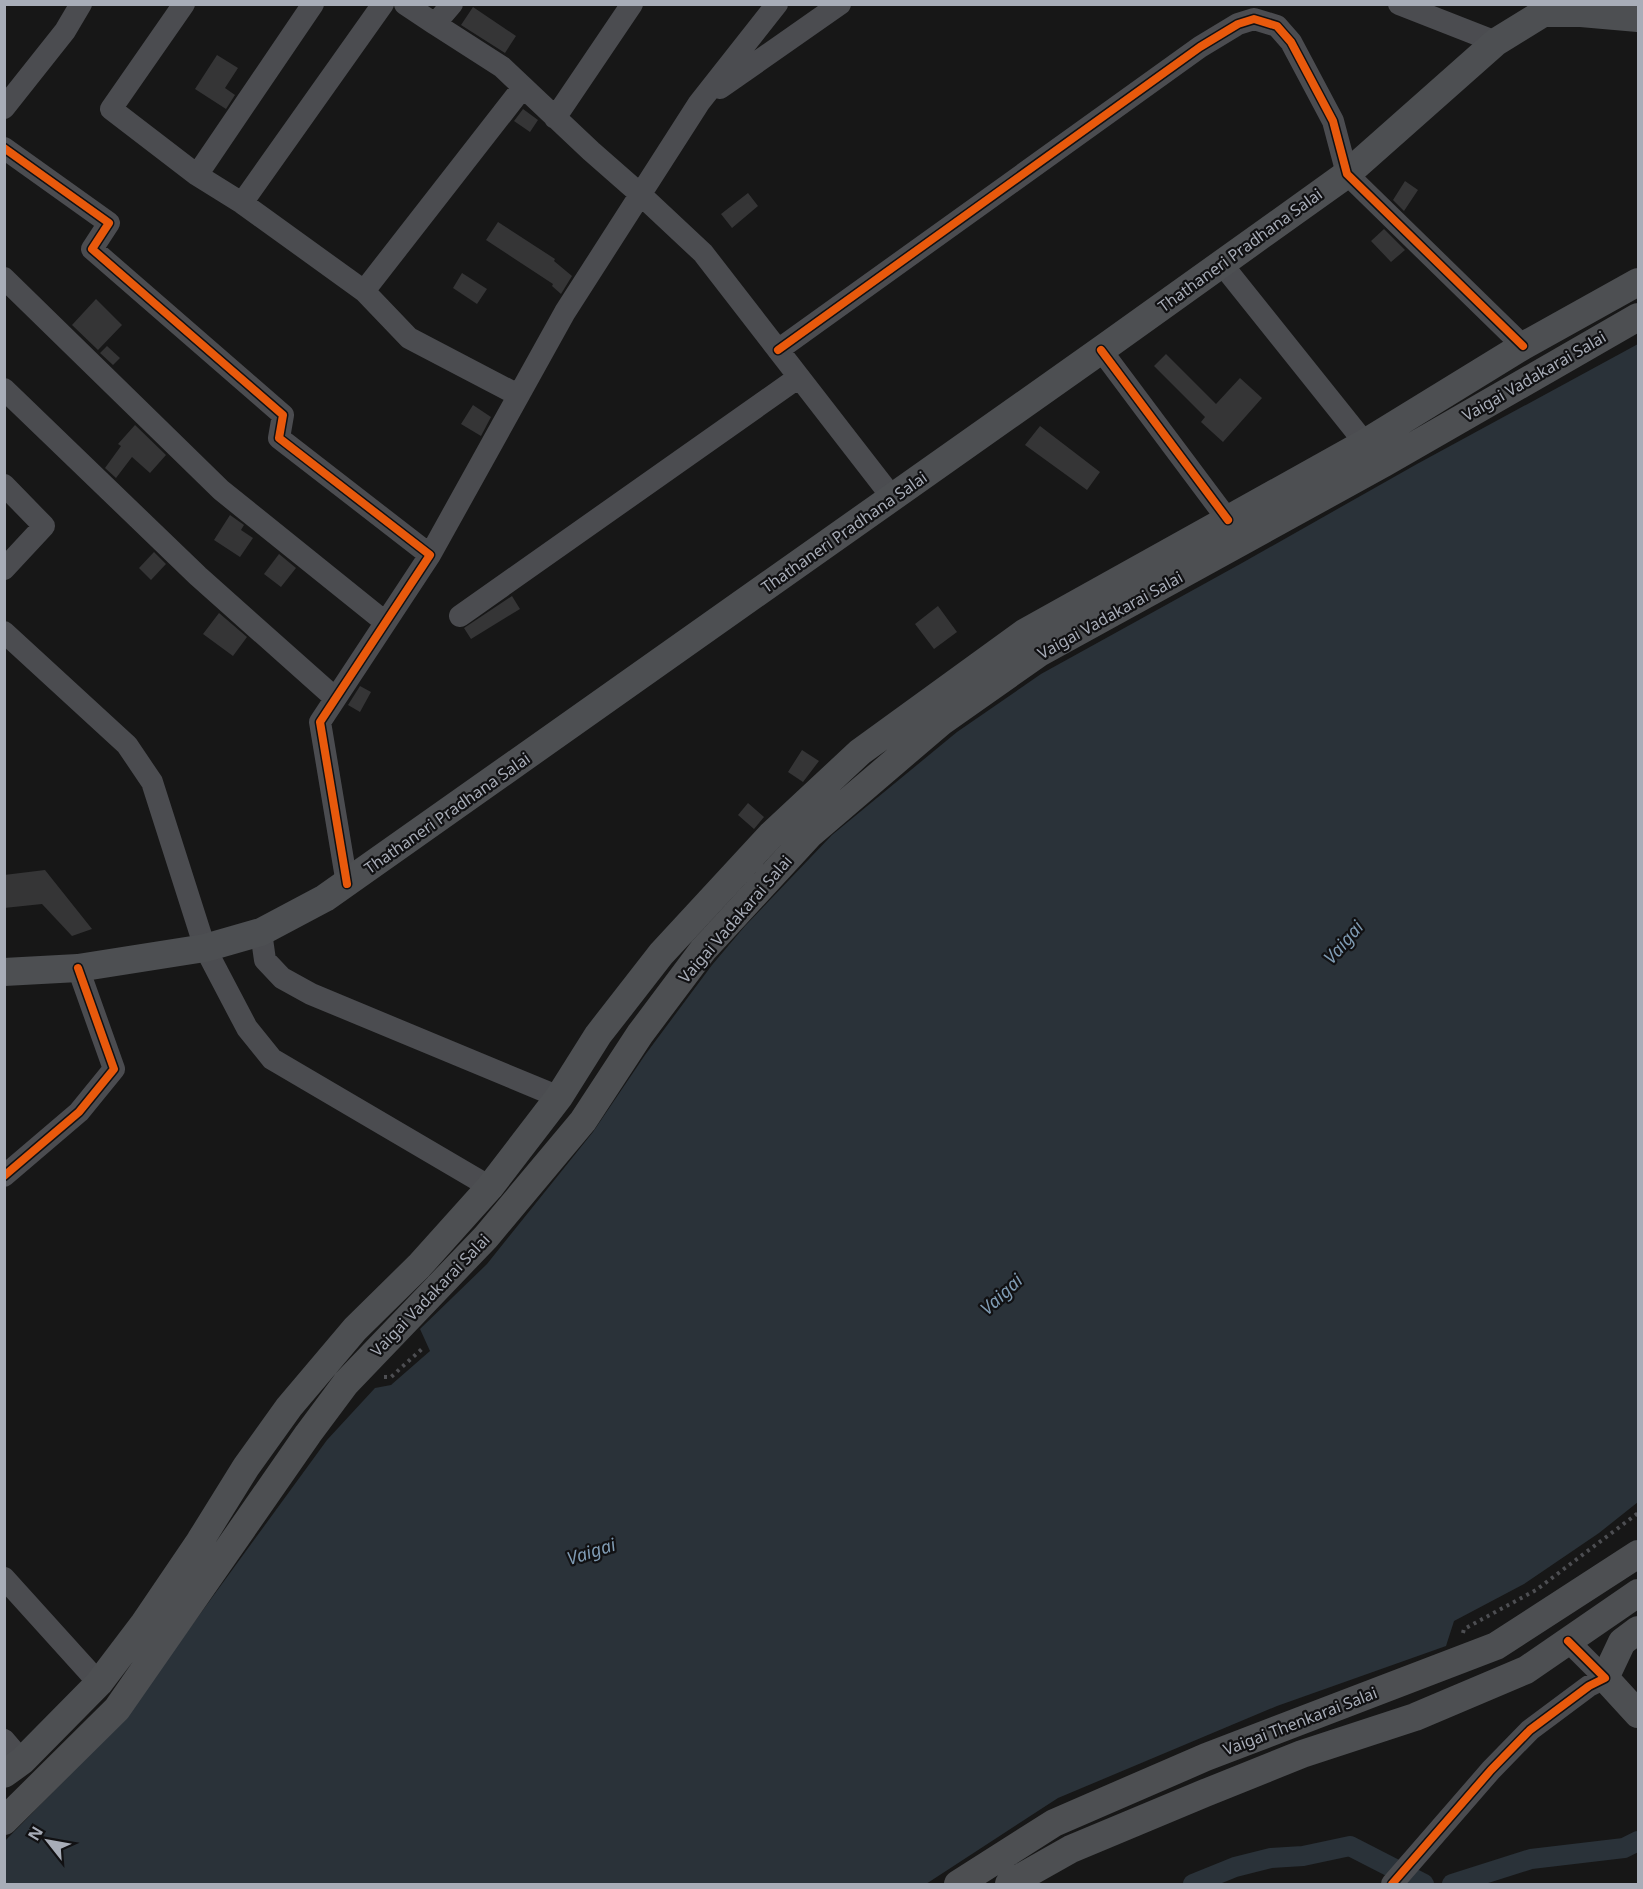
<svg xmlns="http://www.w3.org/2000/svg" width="1643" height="1889" viewBox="0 0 1643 1889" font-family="'Noto Sans',sans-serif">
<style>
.water{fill:#2a3239}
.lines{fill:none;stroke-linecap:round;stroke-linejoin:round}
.canal{stroke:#2a3239;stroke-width:20}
.building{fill:#353536}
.path{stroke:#4d4e52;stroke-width:4;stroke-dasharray:3 4.5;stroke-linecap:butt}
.minor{stroke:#4b4c50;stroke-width:22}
.major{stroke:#4d4f52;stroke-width:28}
.cycleway-casing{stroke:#111113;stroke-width:11}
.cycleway{stroke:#e8590c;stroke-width:8}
.labels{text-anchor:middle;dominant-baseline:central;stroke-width:4.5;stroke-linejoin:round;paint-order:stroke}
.street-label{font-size:16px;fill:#a8adb8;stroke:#111113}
.water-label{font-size:18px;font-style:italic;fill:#7f9bb3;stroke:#111113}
</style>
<rect width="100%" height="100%" fill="#171717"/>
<path class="water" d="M1638 344V1502L1599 1533 1524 1584 1454 1621 1446 1646 1277 1706 1058 1798 926 1884H5L4 1842 122 1721 327 1440 375 1388 391 1385 430 1351 420 1329 487 1264 593 1132 645 1055 712 965 745 926 832 835 957 732 1041 674 1242 563 1417 464Z"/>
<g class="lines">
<path class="canal" d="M1193 1884 1235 1867 1271 1858 1303 1856 1350 1846 1424 1884
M1452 1884 1531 1859 1624 1848 1638 1841"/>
</g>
<path class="building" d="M473 7 516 36 505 53 461 25Z
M217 55 238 68 225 88 235 95 226 109 195 89Z
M523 109 538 120 530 132 514 121Z
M1405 181 1418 190 1404 211 1393 200Z
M748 193 758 206 732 228 721 214Z
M498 222 555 259 554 261 572 276 561 294 552 286 553 284 486 240Z
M1384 229 1405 250 1391 262 1371 241Z
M462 273 487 289 477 304 453 288Z
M96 299 122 325 98 350 72 325Z
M107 346 120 358 113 365 100 353Z
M1166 354 1216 404 1240 378 1262 398 1223 442 1201 422 1205 417 1154 366Z
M473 405 491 417 481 436 461 424Z
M135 425 166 455 150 473 132 457 116 478 105 468 121 446 118 444Z
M1040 426 1100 472 1087 490 1025 445Z
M230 515 244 525 241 530 253 538 240 557 214 540Z
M154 552 166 564 151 580 139 568Z
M279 554 296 568 281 587 264 574Z
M512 596 520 609 471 639 464 628Z
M938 606 957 632 934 649 915 624Z
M219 613 247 637 233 656 203 634Z
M360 686 371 692 360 712 348 705Z
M802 750 819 761 803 782 788 772Z
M748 803 764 817 754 829 738 815Z
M45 870 92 929 72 936 42 904 4 908V875Z"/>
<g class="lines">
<path class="path" d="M384 1377H391L423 1348
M1463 1633 1464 1629 1536 1590 1638 1513"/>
<path class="minor" d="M184 4 111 109 197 175
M405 4 435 24 452 4
M1399 4 1496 42
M435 24 502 67 591 151 640 194 703 253 892 497
M720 88 840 4
M4 108 65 31 81 4
M555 118 632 4
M4 148 109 223 92 249 283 415 279 438 430 555 320 722 347 884
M242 203 197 175 313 4
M1221 263 1365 443
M4 278 221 490 385 622
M364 291 242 203 383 4
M778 350 1200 47 1238 24 1254 19 1277 26 1291 42 1333 121 1347 174 1523 346
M1101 350 1228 520
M4 389 198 576 335 698
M518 395 409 338 364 291 523 87
M4 485 44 526 4 569
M430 555 565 312 699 103 777 4
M460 616 799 377
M4 632 127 745 152 782 205 948 247 1028 272 1059 490 1187
M261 932 265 960 282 978 311 994 559 1097
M4 1176 79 1112 114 1069 78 968
M4 1578 99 1683
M4 1740 22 1761
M1392 1884 1491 1770 1530 1730 1589 1686 1605 1678 1568 1641"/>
<path class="major" d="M4 972 78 968 205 948 261 932 325 898 1101 350 1347 174 1496 42 1543 13H1581L1638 18
M1638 1630 1622 1642 1605 1678 1638 1714
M4 1774 22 1761 99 1683 143 1625 200 1541 246 1467 289 1407 355 1329 419 1266 490 1187 559 1097 598 1035 661 954 771 835 860 752 1024 633 1365 443 1523 346 1638 282
M4 1821 117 1709 308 1434 346 1383 486 1237 583 1121 640 1034 703 950 810 834 941 722 1039 653 1384 463 1638 317
M958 1884 1054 1823 1206 1757 1496 1646 1638 1554
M1009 1884 1071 1849 1205 1793 1302 1754 1415 1717 1526 1670 1638 1593"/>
<g class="cycleway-casing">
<path id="cycleway" d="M4 148 109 223 92 249 283 415 279 438 430 555 320 722 347 884
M778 350 1200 47 1238 24 1254 19 1277 26 1291 42 1333 121 1347 174 1523 346
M1101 350 1228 520
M4 1176 79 1112 114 1069 78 968
M1392 1884 1491 1770 1530 1730 1589 1686 1605 1678 1568 1641"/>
</g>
<use href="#cycleway" class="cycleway"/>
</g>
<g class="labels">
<g class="street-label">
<text transform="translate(1240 250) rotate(-36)">Thathaneri Pradhana Salai</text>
<text transform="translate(1534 376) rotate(-30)">Vaigai Vadakarai Salai</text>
<text transform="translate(844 532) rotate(-35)">Thathaneri Pradhana Salai</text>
<text transform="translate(1110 615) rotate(-29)">Vaigai Vadakarai Salai</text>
<text transform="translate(447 813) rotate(-35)">Thathaneri Pradhana Salai</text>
<text transform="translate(735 919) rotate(-49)">Vaigai Vadakarai Salai</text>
<text transform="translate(430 1295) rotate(-46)">Vaigai Vadakarai Salai</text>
<text transform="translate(1300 1721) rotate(-21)">Vaigai Thenkarai Salai</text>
</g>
<g class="water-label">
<text transform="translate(1343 942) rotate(-49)">Vaigai</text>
<text transform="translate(1001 1294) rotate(-43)">Vaigai</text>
<text transform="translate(591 1551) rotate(-18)">Vaigai</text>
</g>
</g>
<rect width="1643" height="1889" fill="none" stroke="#a8adb8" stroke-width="12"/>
<g transform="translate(48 1841) rotate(301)" stroke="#111113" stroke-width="4.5" paint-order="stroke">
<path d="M0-4.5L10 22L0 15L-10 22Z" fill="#a8adb8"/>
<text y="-9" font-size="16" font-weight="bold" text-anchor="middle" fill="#a8adb8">N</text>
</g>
</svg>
